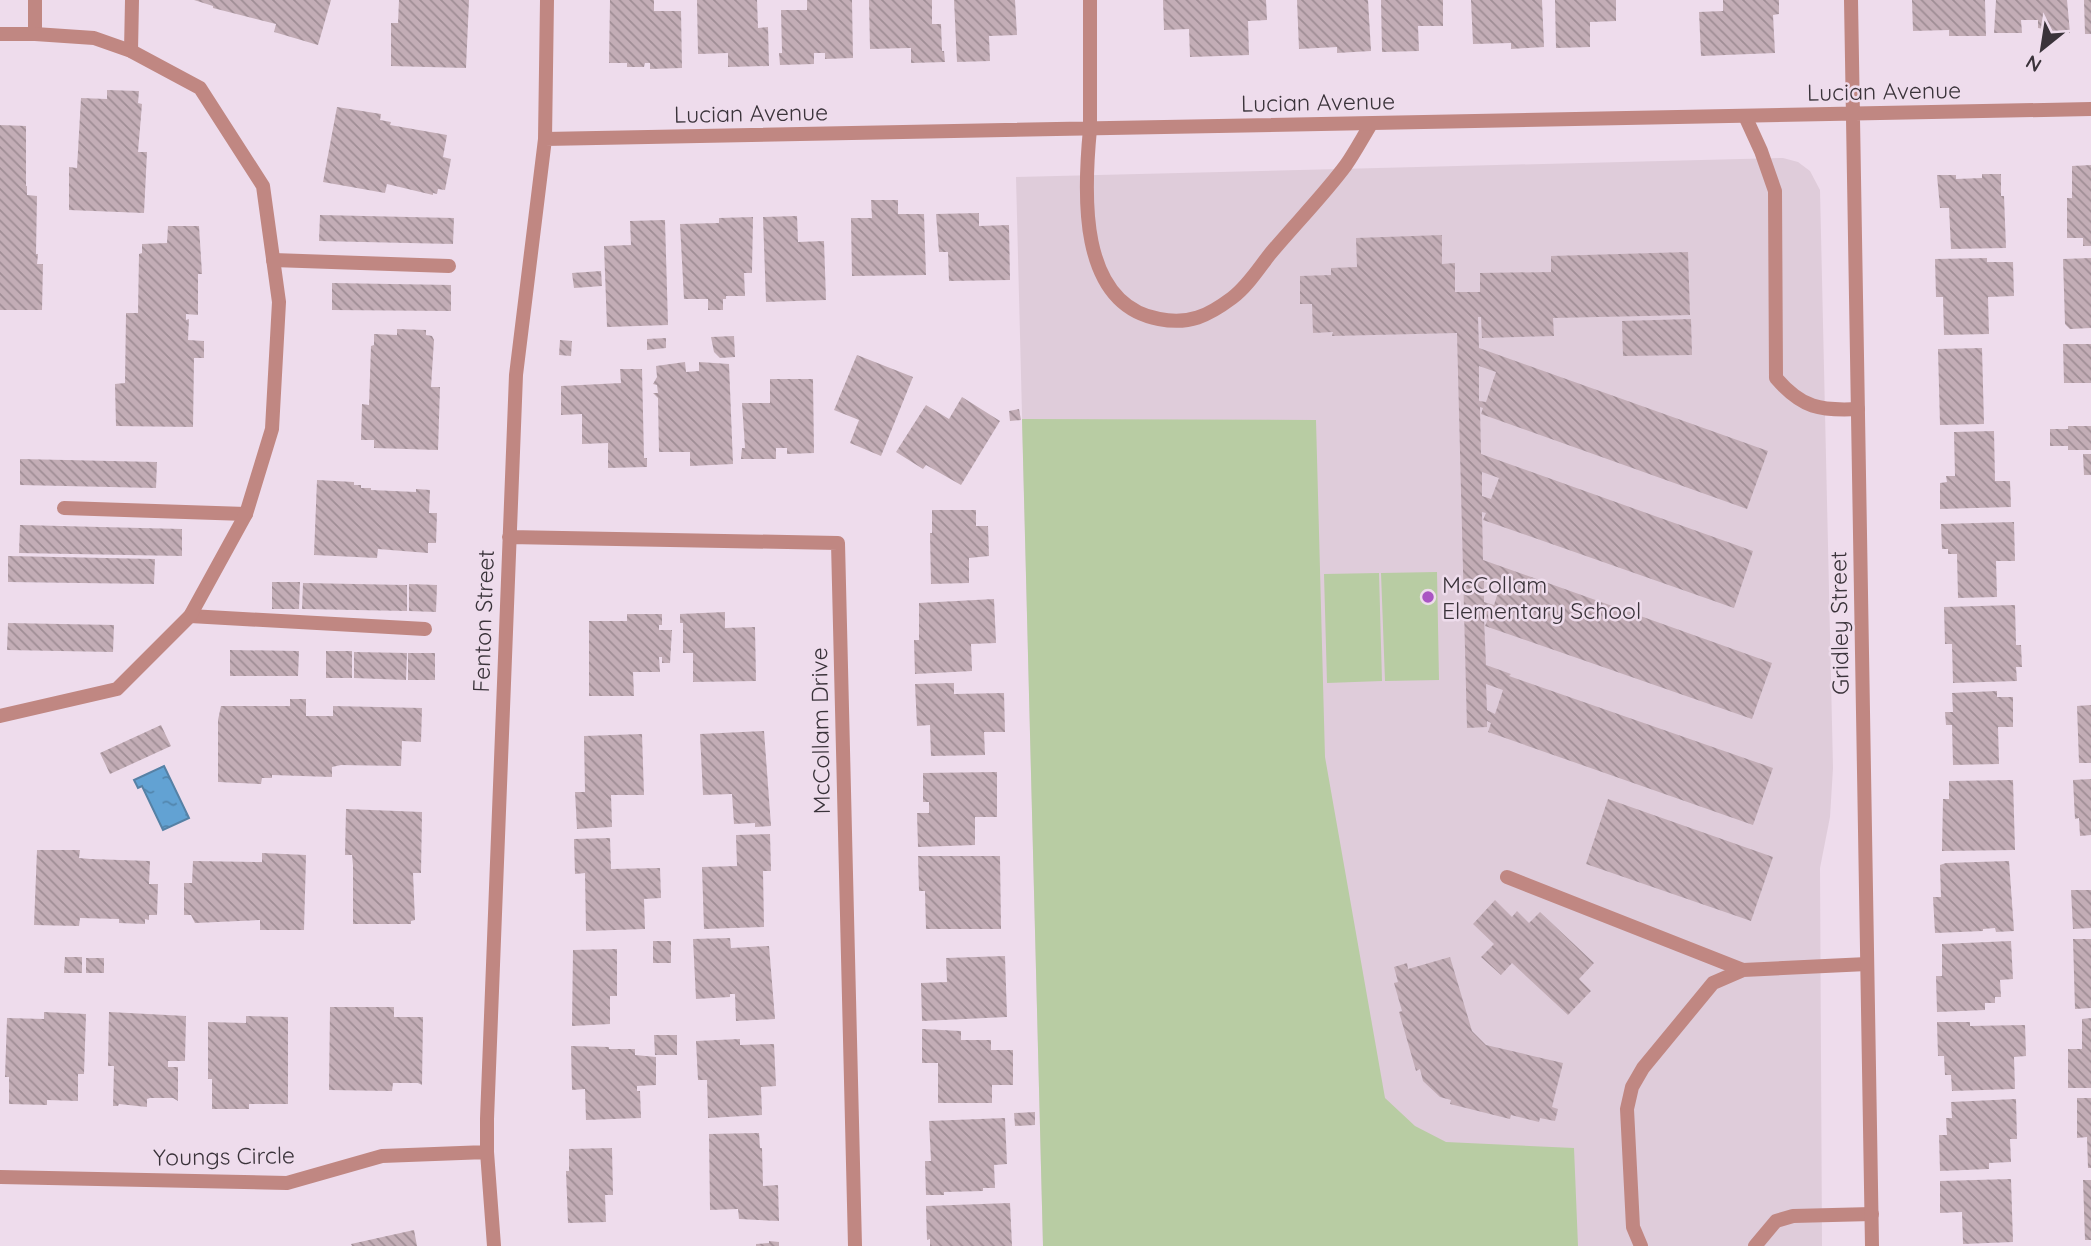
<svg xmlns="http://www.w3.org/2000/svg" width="2091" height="1246" viewBox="0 0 2091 1246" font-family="Quicksand,sans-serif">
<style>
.education{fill:#dfccda}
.grass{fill:#b8cca3}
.water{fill:url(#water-ripples);stroke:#5681a5;stroke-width:2}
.building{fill:url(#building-back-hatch);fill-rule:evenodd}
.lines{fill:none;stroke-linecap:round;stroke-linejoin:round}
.lane{stroke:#c08782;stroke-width:14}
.street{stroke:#c08782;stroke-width:14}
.poi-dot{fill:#aa55c3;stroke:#eedcec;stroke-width:2.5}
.labels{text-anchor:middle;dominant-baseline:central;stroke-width:5;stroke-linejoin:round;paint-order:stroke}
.street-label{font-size:23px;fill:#3a333a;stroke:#eedcec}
.poi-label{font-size:23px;fill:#3a333a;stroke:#eedcec;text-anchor:start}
</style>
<defs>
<pattern id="water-ripples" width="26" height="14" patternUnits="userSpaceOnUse" patternTransform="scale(1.75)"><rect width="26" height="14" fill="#62a2d3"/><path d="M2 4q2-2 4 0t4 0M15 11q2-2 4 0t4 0" fill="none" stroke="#5285ac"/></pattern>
<pattern id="building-back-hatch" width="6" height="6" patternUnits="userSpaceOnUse" patternTransform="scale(1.75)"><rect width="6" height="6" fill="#c3adb6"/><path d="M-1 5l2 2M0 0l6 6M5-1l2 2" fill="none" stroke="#9f8d95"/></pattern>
</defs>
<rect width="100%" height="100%" fill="#eedcec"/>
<path class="education" d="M1783 158 1798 162 1810 171 1820 190 1833 768 1830 817 1820 868 1822 1246H1043L1016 177Z"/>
<path class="grass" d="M1022 419 1316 420 1325 757 1385 1098 1415 1126 1446 1142 1574 1148 1578 1246H1043Z
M1437 572 1439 680 1385 681 1381 573Z
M1379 573 1382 681 1327 683 1324 574Z"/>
<path class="water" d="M164 766 189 818 163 830 142 786 138 788 134 780Z"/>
<path class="building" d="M194 0H331L318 45 274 32 276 24 213 8V6Z
M399 0H469L466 68 391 66V23H398Z
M610 0H654V11H681L682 68 650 69V63H645L644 67H627V63H609Z
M697 0H757L758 28 768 27 769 66 728 67V53L698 54Z
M807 0H852L853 58 825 59V53H814V64L780 65 779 53H782L781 10H807Z
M869 0H932V24H941L942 51H944L945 62 911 63V48L870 49Z
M954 0H1015L1017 35 989 36 990 61 957 62Z
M1163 0H1266L1267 20 1248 21 1249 55 1190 57 1189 29 1164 30Z
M1297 0H1368L1371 51 1337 53V47L1299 49Z
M1381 0H1443V26H1418L1419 51 1382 52Z
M1471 0H1542L1544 47 1511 49V43L1473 44Z
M1555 0H1616V21L1590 22V47L1556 48Z
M1723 0H1779V14L1773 15 1775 53 1701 56 1699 12 1723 11Z
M1912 0H1985L1986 36H1949V30L1913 31Z
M1996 0H2067L2070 33H2044V29L2038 28V20H2021L2022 33H1994Z
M2084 0H2091V34H2085Z
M107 90 139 91 138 103 142 104 138 152H147L144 213 69 210V167L77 168 81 98 107 99Z
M337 107 381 114 380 120 391 122 390 125 447 135 443 157 451 159 445 190 438 189 437 194 433 193V195L387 184 385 193 323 182Z
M0 125 26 126V186H27V195L37 196 36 254H38L37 264H43L42 310H0Z
M2091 165V246H2083V238H2067V198H2072V166Z
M1982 174H2001V196H2004L2006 248 1951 249 1949 208H1940L1937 175H1956V179L1982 178Z
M871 200H898V214H924L926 275 852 276 851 218H872Z
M979 213V226L1009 225 1010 280 949 281 948 252H939L936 214Z
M320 215 454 218 453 244 319 241Z
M797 216 798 242 824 241 826 300 766 302 763 217Z
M753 217 752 273H744L745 296H726V299H723V310H708V299H684L680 224 719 223V218Z
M665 220 668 325 607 327 604 246 631 245 630 221Z
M168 226H199L202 274H198V315L186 314V320L189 319 188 340 204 341V358H194L193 427 116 426 115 384 125 383 126 313H138L139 254 142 253V244L167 243Z
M1442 235V264L1455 263V292H1480V273L1551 272V256L1688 252 1690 315 1553 318 1554 336 1482 338 1481 317H1478L1479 348 1768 451 1747 509 1481 414 1483 408 1480 407 1481 454 1753 551 1734 608 1483 520 1486 513 1482 512 1483 560 1772 663 1752 719 1485 626 1488 619 1484 618 1486 665 1511 674 1509 676 1773 768 1753 825 1488 732 1491 723 1487 721V727L1467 728 1457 333 1332 336 1333 332 1313 333 1312 304H1300V276L1331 275V268L1357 267 1356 238ZM1479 366 1496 372 1486 402 1479 401ZM1482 472 1499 478 1491 499 1482 496ZM1484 578 1501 583 1494 605 1484 602ZM1486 684 1503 690 1495 714 1487 710Z
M1987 258V262H2013L2014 296 1988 297 1989 334 1944 335 1943 297H1936L1935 259Z
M2091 258V328L2070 329 2065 324 2063 259Z
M601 271 602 286 574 288 572 273Z
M332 283 451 285V311L332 310Z
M1691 319 1692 355 1623 356 1622 321Z
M397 329 426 330V335L432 336 434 340 431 387H440L438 450 374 448V440H361L362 404 369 405 371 346 374 345V334L397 335Z
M734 336 735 357 720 358 714 352 711 337Z
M666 338V348L647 350V339Z
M560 340 572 341 571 356 559 355Z
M2063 344H2091V383H2064Z
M1982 348 1984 424 1940 425 1938 349Z
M857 355 913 377 881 456 850 443 859 420 834 410Z
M685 362 686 372 699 371V362L729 364 733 464 690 466V452H659L658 398 653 393H658L657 385 653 384 657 377 656 366Z
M620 369H642L644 458H647V467L608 468V443L582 444V414L561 415V386L621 383Z
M770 379H813L814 453 787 454V448H776V459H741L742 448H745L742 403H770Z
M962 397 1000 421 961 485 926 465 923 469 896 452 926 405 949 419Z
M1019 409 1021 420 1010 421 1009 411Z
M2068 426H2091V450H2068V446H2050V429H2068Z
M1994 431 1995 481H2010L2011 507 1940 509V483L1947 482 1946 476H1955L1954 432Z
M2083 454H2091V475H2084Z
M20 459 157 462 156 488 20 485Z
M317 480 354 482V485H361V488H371V490L416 492V489L430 490 429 513H437L436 543H428V553L378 549 377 558 314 555Z
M932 510H976V526H988L989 556 969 558V583L931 584 930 533H932Z
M2014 522 2015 561H1996L1997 597 1958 598 1957 554H1948V549H1942L1941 524Z
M20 525 182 529V556L19 553Z
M8 556 155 559 154 584 8 582Z
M272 582H300L299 609H272Z
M303 583 407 585V611L302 609Z
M409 584 437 585 436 612 409 611Z
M994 599 996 643 971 644 972 671 915 674 914 640H919V603Z
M2015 605 2016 645H2021L2022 667H2016L2017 681 1953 683 1952 644H1945L1944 607Z
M725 612V628L755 627 756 681 693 682V653H683V623H680V614Z
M627 614H662V625H659V630H672L670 663H662V657H659L660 672H633L634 696H589V621H627Z
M8 623 114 625 113 652 7 650Z
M230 650 299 651 298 676H230Z
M326 651H352V678H326Z
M354 652 407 653 406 680 354 678Z
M408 653H435V680H408Z
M954 683V694L1004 693 1005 732H984L985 755 931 756 930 725 917 726 915 684Z
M1997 691V697H2013V727H1998L1999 764 1953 765 1952 725H1946L1945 712H1953L1952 693Z
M290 699H306V716H333V706L422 708 421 742 402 741 401 766 341 765 332 767V777L272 775V778H262L261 784 218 782V720L221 706H290Z
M2091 705V763H2079L2077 706Z
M161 725 171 746 110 774 100 753Z
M764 731 771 826 755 827V823L734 824 732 794 703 795 700 734Z
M642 734 644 795H611L612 827 577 829 575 792H585L584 736Z
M997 772V817H975V845L918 847 917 813H929V802H923V773Z
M2091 779V835L2080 836 2079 818 2075 819 2073 780Z
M2013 780 2015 850 1942 851 1943 799H1949V781Z
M1608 799 1773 857 1751 921 1586 864Z
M346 809 422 812 421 873H413L415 920 411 921V924H353V865L352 855H345Z
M770 834 771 871H763L764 927 704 929 702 867 737 866 736 835Z
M610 838 611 869 660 868 661 898 644 899 645 929 586 931 585 873 575 874 574 839Z
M37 850H80L79 858 90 859 150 861 149 884H158L157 915H149V920L145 919V924L119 923V919L80 918 79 926 34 925Z
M262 853 306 855 304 930H260V920L195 923 191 915H184V883H192L193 861 262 862Z
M918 856H1000L1001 929H926L925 891H919Z
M2009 861 2014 931 1996 932 1995 928 1983 929V931L1935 933 1933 897H1941L1940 865 1946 863Z
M2071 890H2091V928L2073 929Z
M1495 900 1512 917 1517 911 1529 923 1540 912 1594 963 1579 979 1591 991 1568 1015 1512 963 1501 975 1481 957 1494 944 1473 924Z
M730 938 731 948 769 946 775 1019 736 1021 735 994H730V997L696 999 693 939Z
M2073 939H2091V1008L2075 1009Z
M653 941H671V963H653Z
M2011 941 2013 979 2000 980 2001 997H1995V1003H1985V1010L1937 1012 1936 976H1942V944Z
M617 949V996H610V1024L572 1026 573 950Z
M1005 956 1007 1017 922 1021 921 983 947 982 946 958Z
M65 957H82V973H64Z
M1450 957 1472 1031 1486 1045 1563 1063 1552 1107 1558 1109 1555 1121 1540 1118 1539 1122 1511 1115 1510 1119 1450 1104 1451 1100 1440 1097 1423 1081 1420 1069 1416 1071 1399 1012 1402 1011 1394 983 1398 982 1394 967 1407 963 1408 969Z
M86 958H104V973H86Z
M330 1007H394V1017H423L422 1085 418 1083H393L392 1091 329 1090Z
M44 1012 86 1014 84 1074H78V1101L47 1100V1105L9 1104V1077H5L7 1018 44 1019Z
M109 1012 186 1016 185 1061H168V1067H178V1101L173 1098H150L147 1099V1107L119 1104 118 1106H113L114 1066H108Z
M246 1016 288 1017V1104H249V1109H212V1079H208V1022L246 1023Z
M2091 1018V1088H2068V1049H2082V1019Z
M1937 1022H1970V1026L2025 1025 2026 1056 2014 1057 2015 1089 1952 1091 1951 1075H1945L1944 1056H1938Z
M922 1029 961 1031V1040H991V1050H1013V1085H992V1103H938V1063H922Z
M654 1035H677V1055H655Z
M740 1039V1045L774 1044 776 1086 761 1087 762 1115 708 1118 707 1080H698L696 1041Z
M571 1046 609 1047V1049H635V1055L656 1057V1085L637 1086V1091H640L641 1118 586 1120 585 1089 572 1090Z
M2077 1098H2091V1168H2088L2087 1137 2077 1138Z
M2016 1099 2017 1139H2010L2011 1162 1989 1163V1169L1940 1171 1939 1135H1947L1946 1118H1952L1951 1102Z
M1035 1112V1125L1015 1126 1014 1113Z
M1005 1118 1007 1164 994 1165 995 1188H983V1191L944 1192V1195H926L925 1161H931L929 1121Z
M759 1133 760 1148H762L763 1186 778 1185 779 1221 739 1219 738 1209 710 1210 709 1134Z
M612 1148 613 1195H605L606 1222 568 1223 566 1171H569V1149Z
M2011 1179 2013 1242 1963 1244 1962 1212 1940 1213V1181Z
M2083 1180H2091V1240H2085Z
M1010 1203 1012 1246H930V1239L927 1240 926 1206Z
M414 1230 417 1246H352L351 1244Z
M769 1241 779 1242V1246H756V1244L769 1243Z"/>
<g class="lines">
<path class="lane" d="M35 34V0
M131 51 132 0
M1745 116 1761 151 1775 191 1776 378C1802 408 1820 411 1858 409
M1090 129C1084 191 1077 304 1159 319 1189 325 1208 316 1232 298 1247 287 1259 268 1270 254 1295 224 1323 196 1346 165 1355 152 1363 137 1371 124
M273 260 449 266
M64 508 246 514
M190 616 425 629
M1507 877 1743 970
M1641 1246 1633 1227 1627 1109 1632 1087 1643 1068 1713 983 1743 970 1867 964
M1755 1246 1776 1221 1793 1216 1872 1214"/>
<path class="street" d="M1851 0 1872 1246
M0 34H35L94 38 131 51 200 88 263 186 279 302 272 429 246 514 190 616 117 689 0 716
M1090 129V0
M545 139 2091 109
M509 537 838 543 855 1246
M0 1177 287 1183 382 1156 487 1152
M494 1246 487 1152V1119L516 375 545 139 547 0"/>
</g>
<circle class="poi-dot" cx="1428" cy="597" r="7"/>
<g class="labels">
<g class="street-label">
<text transform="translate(1884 91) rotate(-1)">Lucian Avenue</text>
<text transform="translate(1318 102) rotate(-1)">Lucian Avenue</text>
<text transform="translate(751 113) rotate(-1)">Lucian Avenue</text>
<text transform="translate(483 621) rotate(-88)">Fenton Street</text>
<text transform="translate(1839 623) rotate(-91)">Gridley Street</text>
<text transform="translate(820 731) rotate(-91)">McCollam Drive</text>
<text transform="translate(224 1156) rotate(-1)">Youngs Circle</text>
</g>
<g class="poi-label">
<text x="1442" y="584">McCollam<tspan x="1442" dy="26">Elementary School</tspan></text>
</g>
</g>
<g transform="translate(2042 49) rotate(210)" stroke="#eedcec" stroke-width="5" paint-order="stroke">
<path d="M0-5L12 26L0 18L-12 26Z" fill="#3a333a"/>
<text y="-10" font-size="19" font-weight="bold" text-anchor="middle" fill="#3a333a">N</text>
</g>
</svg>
